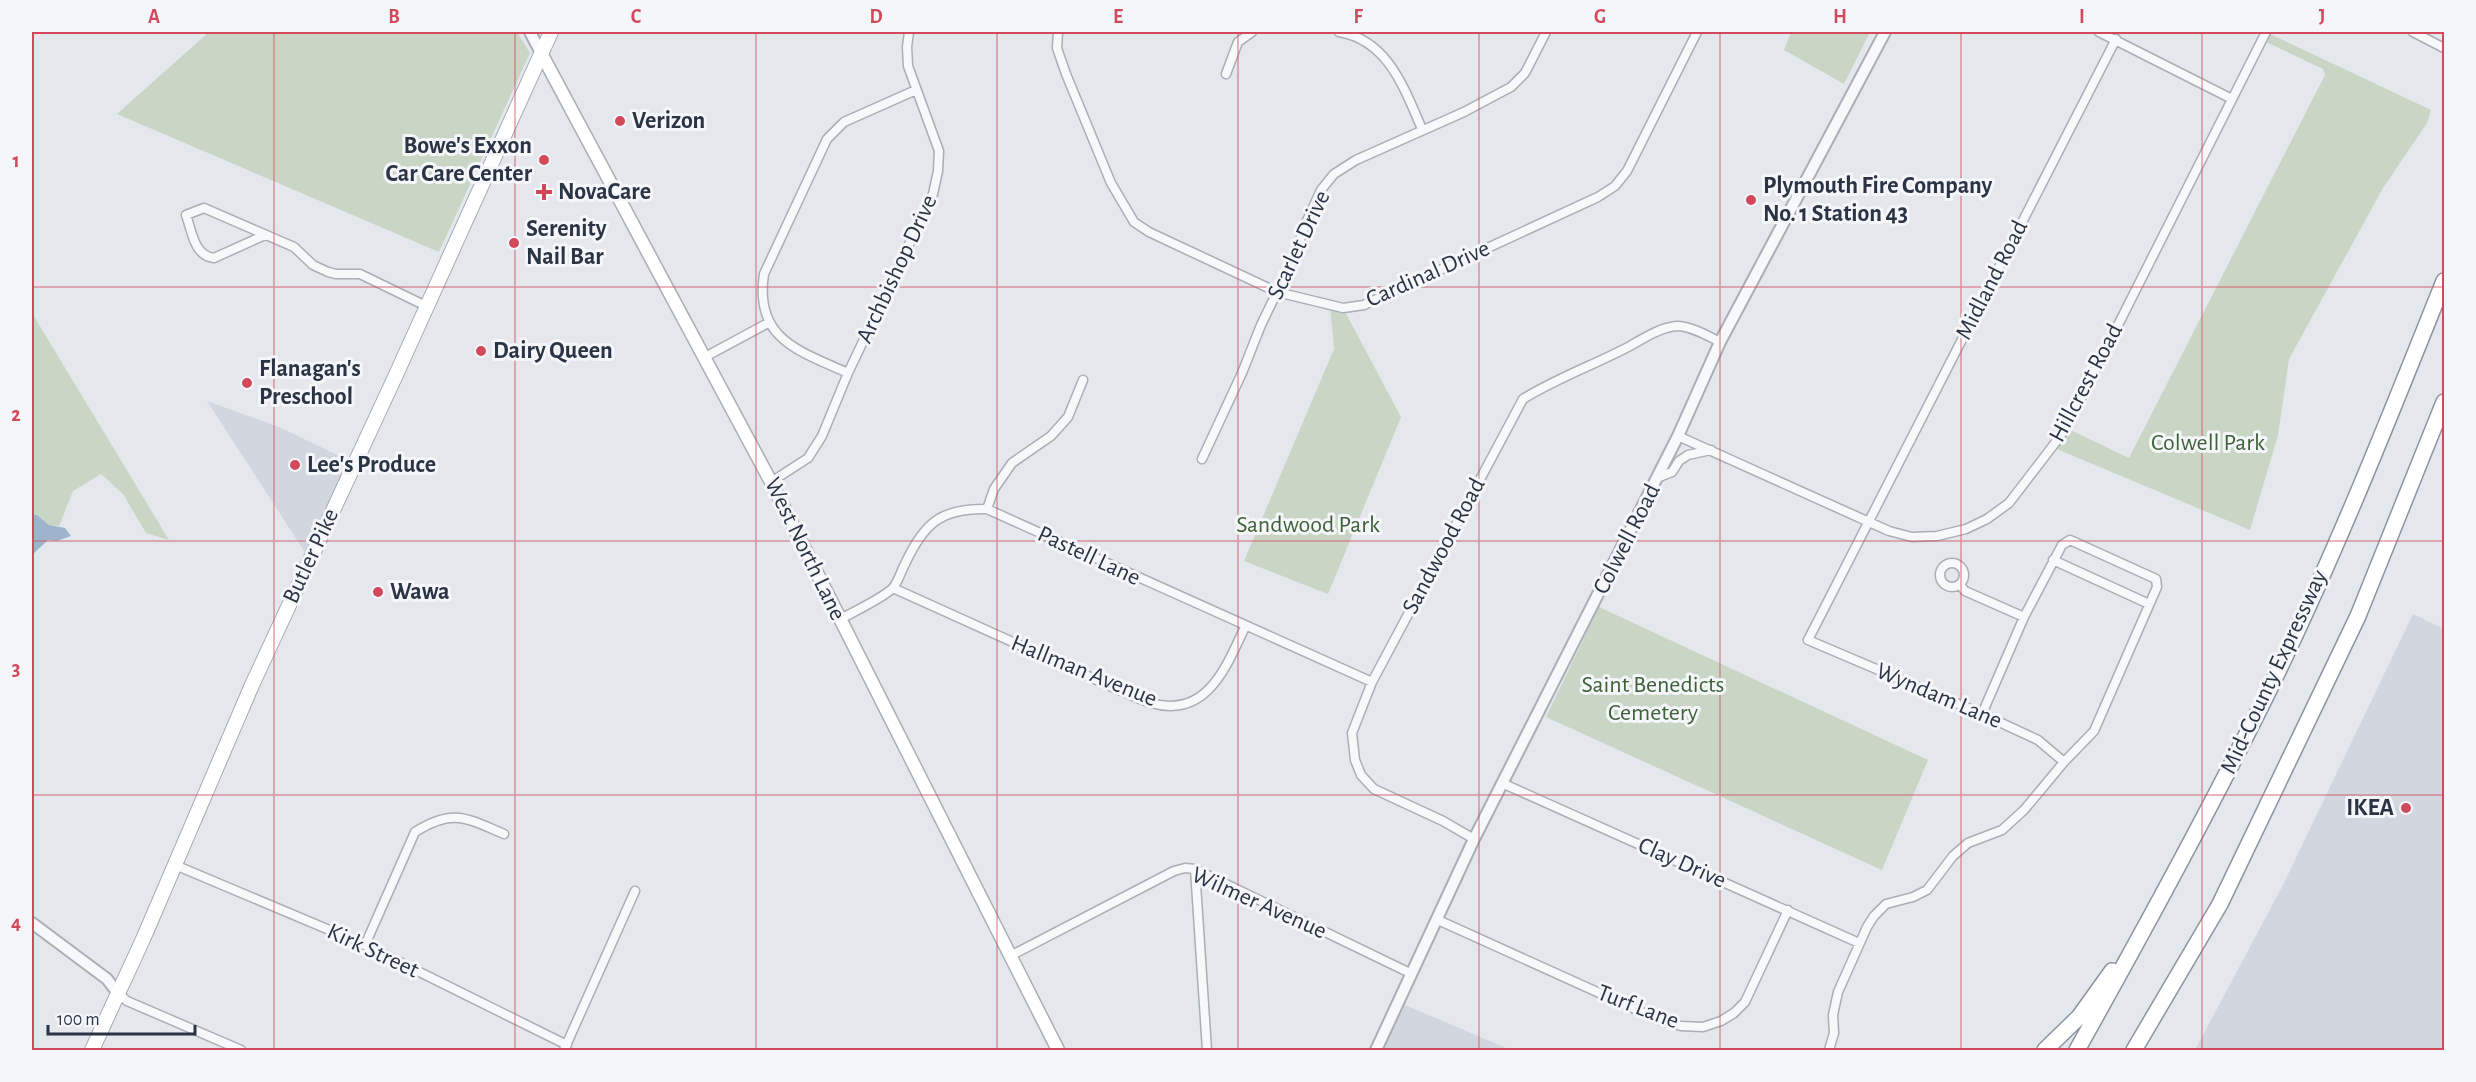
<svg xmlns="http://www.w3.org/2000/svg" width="2476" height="1082" viewBox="0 0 2476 1082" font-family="'Alegreya Sans',sans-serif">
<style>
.built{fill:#d2d6de}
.green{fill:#c9d6c5}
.water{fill:#9fb4cc}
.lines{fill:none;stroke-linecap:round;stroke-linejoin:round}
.minor-casing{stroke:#a9aeb7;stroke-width:11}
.tertiary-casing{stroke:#a9aeb7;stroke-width:14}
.secondary-casing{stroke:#a9aeb7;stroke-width:15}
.primary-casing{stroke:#a3abb8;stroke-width:16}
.motorway-casing{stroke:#8b94a3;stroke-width:18}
.minor{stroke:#f7f8fa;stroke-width:8}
.tertiary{stroke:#f7f8fa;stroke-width:10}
.secondary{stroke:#fff;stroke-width:12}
.primary{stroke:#fff;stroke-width:14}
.motorway{stroke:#fff;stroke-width:15}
.grid{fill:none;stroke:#d1495b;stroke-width:1.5;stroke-opacity:0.55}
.poi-dot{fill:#d1495b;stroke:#f4f6f9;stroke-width:2}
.labels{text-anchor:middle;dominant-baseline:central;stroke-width:6;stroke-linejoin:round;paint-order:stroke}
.poi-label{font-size:24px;font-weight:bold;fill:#2b3445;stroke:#f4f6f9;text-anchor:start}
.street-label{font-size:24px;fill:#2b3445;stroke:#f4f6f9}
.park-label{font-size:24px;fill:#3f6138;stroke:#f4f6f9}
.neatline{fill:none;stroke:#d1495b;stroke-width:2}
.grid-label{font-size:20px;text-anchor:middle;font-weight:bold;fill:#d1495b}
</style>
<rect width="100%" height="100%" fill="#e4e7ec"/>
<path class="built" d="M207 401 279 427 354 463 310 560Z
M2413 614 2444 629V1050H2195L2283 885Z
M1398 1002 1511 1050H1376Z"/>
<path class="green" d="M209 32H517L530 53 439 252 117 114Z
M1791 32H1870L1844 84 1784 50Z
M2266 32 2431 110 2427 123 2383 188 2289 359 2278 435 2250 530 2052 447 2066 428 2129 458 2325 75 2323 69 2262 40Z
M1330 306 1343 308 1401 417 1328 594 1244 561 1334 349Z
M32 313 169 540 146 533 123 494 101 474 73 491 59 526 49 525 37 515H32Z
M1599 607 1928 760 1882 870 1546 717Z"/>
<path class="water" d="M32 515H37L49 525 65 528 71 536 57 541 48 540 32 555Z"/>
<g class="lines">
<g class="minor-casing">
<path id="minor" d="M1058 32 1057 48 1066 74 1111 183 1134 222 1149 232 1277 292 1343 308 1364 305 1598 197 1615 186 1627 171 1697 32
M1339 32C1388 40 1404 88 1422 129
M2099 32 2232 99
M2413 32 2444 48
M1226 74 1238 42 1252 32
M265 235 214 258C194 256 192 231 186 215L204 208 294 247 313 265 328 272 336 274H360L426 306
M705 357 768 323
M848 373C799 351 754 339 764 274L827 139 844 122 916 90
M1678 436 1889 531 1912 537 1937 536 1966 529 1987 519 2009 503 2052 447 2066 428 2266 32
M1202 459 1242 373 1261 325 1294 257 1306 223 1321 190 1334 174 1356 160 1464 112 1511 87 1525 73 1546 32
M1657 478 1672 472 1679 461 1688 455 1711 450
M771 482 808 458 822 436 848 373 933 194 938 171 939 151 908 66 907 47 909 32
M987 509 994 489 1012 463 1051 436 1068 417 1083 380
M2053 560 2149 604
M1940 575a12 12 0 1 1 24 0a12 12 0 1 1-24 0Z
M1960 585 1965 591 2024 617
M893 588 1121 691C1131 695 1141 700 1151 703 1207 719 1226 667 1245 627
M839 620C855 611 879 600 892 589 898 583 901 571 905 564 924 523 941 508 987 509L1372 682
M2064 762 2038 740 1982 714 1808 640 2116 39
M1504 784 1859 943
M1474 839 1443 821 1374 789 1361 775 1355 760 1352 733 1372 682 1523 399C1559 377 1594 365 1630 346 1644 338 1661 327 1677 326 1691 326 1708 336 1720 342
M175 865 365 945 567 1045
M1195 869 1207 1050
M1438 920 1659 1020 1681 1026 1703 1027 1721 1021 1734 1013 1745 1002 1788 910
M365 945 415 832C453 808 466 818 504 834
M1010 956 1174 871 1185 868 1195 869 1412 974
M117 992 127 1001 241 1050
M564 1050 635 891
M1829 1050 1834 1033 1833 1015 1838 992 1867 927 1874 916 1886 904 1913 897 1927 890 1953 856 1968 843 2002 830 2024 810 2064 762 2094 731 2157 587 2156 579 2070 540 2062 545 2024 617 1982 714"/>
</g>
<g class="tertiary-casing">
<path id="tertiary" d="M530 32 541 53
M32 923 107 979 117 992
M1376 1050 1474 839 1678 436 1720 342 1885 32"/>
</g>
<g class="secondary-casing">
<path id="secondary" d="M541 53 771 482 1058 1050"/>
</g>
<g class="primary-casing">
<path id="primary" d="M92 1050 144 937 252 685 395 377 551 32"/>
</g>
<g class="motorway-casing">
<path id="motorway" d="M2045 1050 2079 1017 2112 971
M2077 1050C2142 934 2206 817 2265 698 2332 562 2388 421 2444 281
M2134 1050 2220 904 2358 616 2444 402"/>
</g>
<use href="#minor" class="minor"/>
<use href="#tertiary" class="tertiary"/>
<use href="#secondary" class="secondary"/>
<use href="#primary" class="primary"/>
<use href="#motorway" class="motorway"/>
</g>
<path class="grid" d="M274 32V1050M515 32V1050M756 32V1050M997 32V1050M1238 32V1050M1479 32V1050M1720 32V1050M1961 32V1050M2202 32V1050M32 287H2444M32 541H2444M32 795H2444"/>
<g class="poi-dot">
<circle cx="620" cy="121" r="6"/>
<circle cx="544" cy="160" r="6"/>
<path d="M541 183h6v6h6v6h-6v6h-6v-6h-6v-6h6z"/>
<circle cx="1751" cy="200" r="6"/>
<circle cx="514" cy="243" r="6"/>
<circle cx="481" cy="351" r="6"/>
<circle cx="247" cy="383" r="6"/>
<circle cx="295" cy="465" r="6"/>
<circle cx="378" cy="592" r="6"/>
<circle cx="2406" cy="808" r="6"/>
</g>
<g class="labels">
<g class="poi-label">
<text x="632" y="121">Verizon</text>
<text x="532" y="146" text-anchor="end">Bowe's Exxon<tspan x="532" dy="28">Car Care Center</tspan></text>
<text x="1763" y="186">Plymouth Fire Company<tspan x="1763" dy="28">No. 1 Station 43</tspan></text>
<text x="558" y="192">NovaCare</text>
<text x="526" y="229">Serenity<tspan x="526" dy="28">Nail Bar</tspan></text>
<text x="493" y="351">Dairy Queen</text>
<text x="259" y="369">Flanagan's<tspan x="259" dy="28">Preschool</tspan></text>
<text x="307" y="465">Lee's Produce</text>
<text x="390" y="592">Wawa</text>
<text x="2394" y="808" text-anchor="end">IKEA</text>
</g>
<g class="street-label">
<text transform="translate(1299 245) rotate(-65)">Scarlet Drive</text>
<text transform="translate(897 269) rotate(-65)">Archbishop Drive</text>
<text transform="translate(1428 274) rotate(-24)">Cardinal Drive</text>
<text transform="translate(1992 280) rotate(-63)">Midland Road</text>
<text transform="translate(2086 383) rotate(-62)">Hillcrest Road</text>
<text transform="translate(1627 539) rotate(-63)">Colwell Road</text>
<text transform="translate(1444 546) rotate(-62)">Sandwood Road</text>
<text transform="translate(805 549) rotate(64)">West North Lane</text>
<text transform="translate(311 556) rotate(-65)">Butler Pike</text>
<text transform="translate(1089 556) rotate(25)">Pastell Lane</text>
<text transform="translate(1084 671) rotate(22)">Hallman Avenue</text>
<text transform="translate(2274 672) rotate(-65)">Mid-County Expressway</text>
<text transform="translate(1939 696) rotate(23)">Wyndam Lane</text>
<text transform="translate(1682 863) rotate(24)">Clay Drive</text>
<text transform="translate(1259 903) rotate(24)">Wilmer Avenue</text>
<text transform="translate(373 951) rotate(25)">Kirk Street</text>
<text transform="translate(1638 1007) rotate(21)">Turf Lane</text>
</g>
<g class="park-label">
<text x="2208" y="443">Colwell Park</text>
<text x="1308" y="525">Sandwood Park</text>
<text x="1653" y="685">Saint Benedicts<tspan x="1653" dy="28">Cemetery</tspan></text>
</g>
</g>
<rect width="2476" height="1082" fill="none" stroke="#f4f6f9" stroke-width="66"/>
<path d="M48 1025v9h147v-9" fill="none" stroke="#2b3445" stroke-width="3"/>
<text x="57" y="1025" font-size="18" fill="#2b3445" stroke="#f4f6f9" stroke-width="4.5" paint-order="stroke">100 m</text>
<rect x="33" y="33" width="2410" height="1016" class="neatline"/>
<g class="grid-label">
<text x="154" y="23">A</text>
<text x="394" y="23">B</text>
<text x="636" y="23">C</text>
<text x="876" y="23">D</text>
<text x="1118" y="23">E</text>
<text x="1358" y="23">F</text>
<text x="1600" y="23">G</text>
<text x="1840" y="23">H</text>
<text x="2082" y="23">I</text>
<text x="2322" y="23">J</text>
<text x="16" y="167">1</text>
<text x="16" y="421">2</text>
<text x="16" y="675">3</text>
<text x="16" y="929">4</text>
</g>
</svg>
